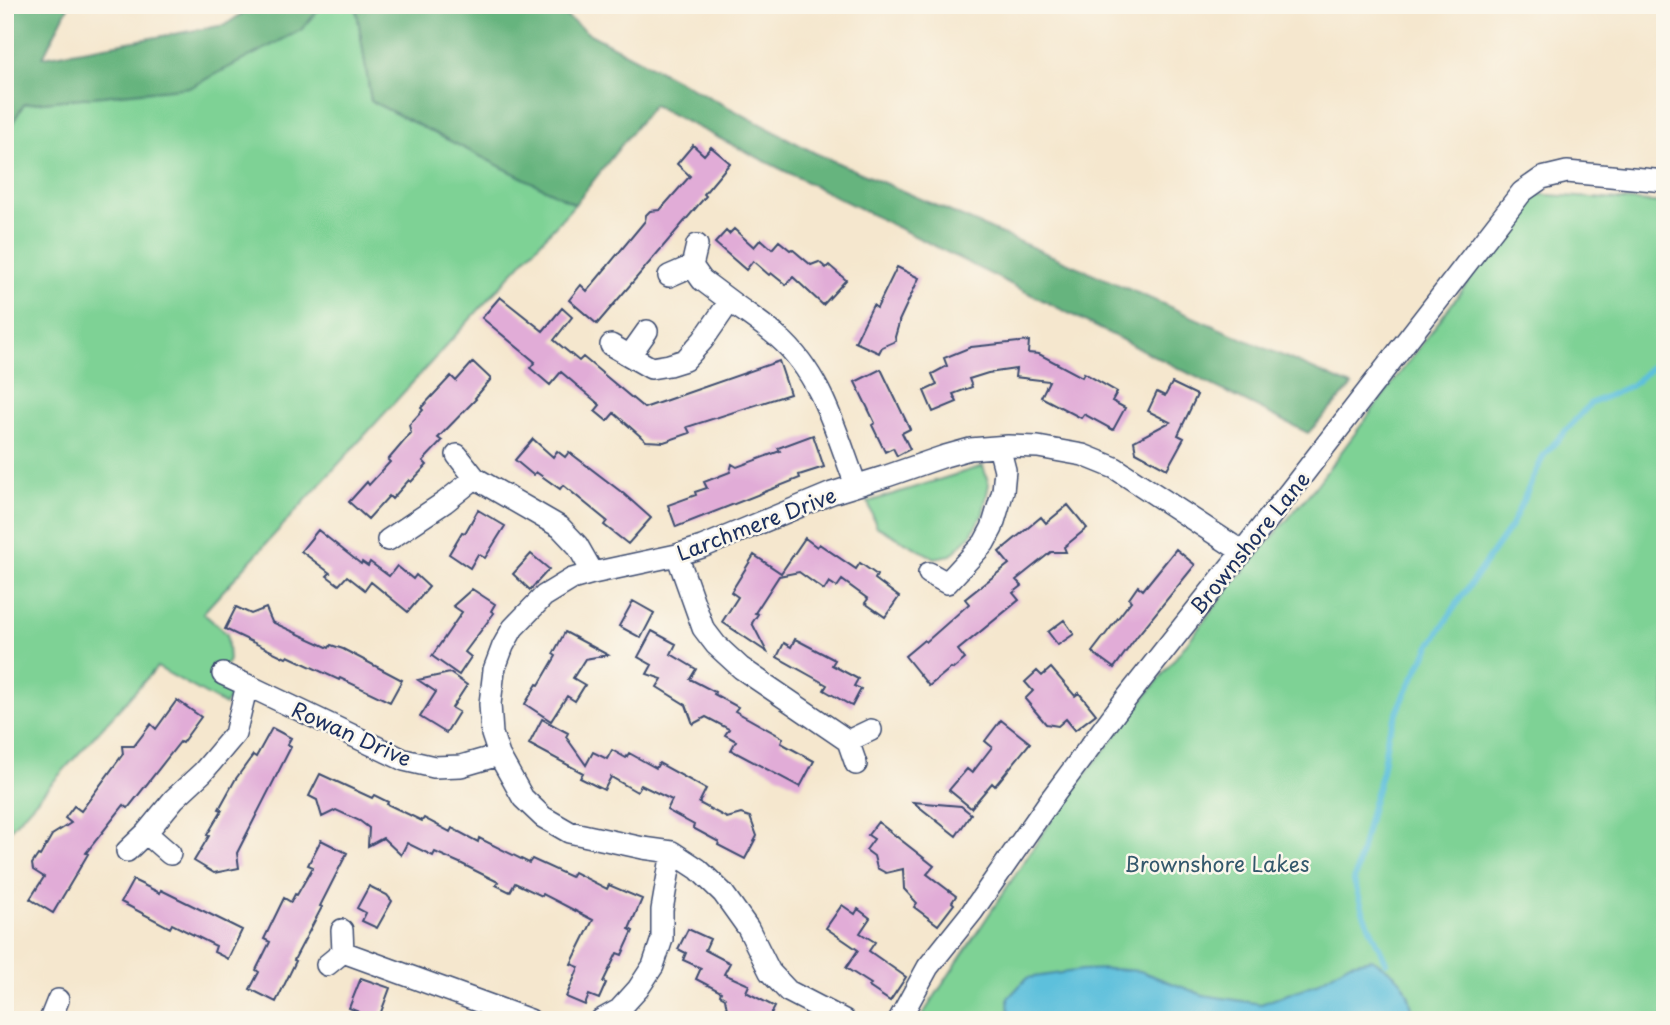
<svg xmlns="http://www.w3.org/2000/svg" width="1670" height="1025" viewBox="0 0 1670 1025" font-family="'Playpen Sans',sans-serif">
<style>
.green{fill:#7ed295;stroke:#4c807a;stroke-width:2}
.forest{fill:#66b47e;stroke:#40726e;stroke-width:2}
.water{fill:#5dc0dc;stroke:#3c789d;stroke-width:2}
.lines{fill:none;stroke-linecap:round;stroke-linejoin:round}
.stream{stroke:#5dc0dc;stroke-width:6}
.building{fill:#e1acd7}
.street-casing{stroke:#3c4b6f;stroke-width:24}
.street{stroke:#fff;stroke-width:21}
.labels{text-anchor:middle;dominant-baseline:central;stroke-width:5;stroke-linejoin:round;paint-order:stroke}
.street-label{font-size:21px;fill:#1b2f5e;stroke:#fbf7ec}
.park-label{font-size:21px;fill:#34586c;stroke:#fbf7ec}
</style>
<rect width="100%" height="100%" fill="#fbf7ec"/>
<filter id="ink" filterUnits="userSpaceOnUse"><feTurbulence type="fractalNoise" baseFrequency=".0143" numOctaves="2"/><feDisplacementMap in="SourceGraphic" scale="14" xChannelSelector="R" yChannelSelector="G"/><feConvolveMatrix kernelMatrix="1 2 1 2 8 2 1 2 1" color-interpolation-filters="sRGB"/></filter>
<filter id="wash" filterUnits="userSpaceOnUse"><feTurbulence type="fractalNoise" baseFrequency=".00686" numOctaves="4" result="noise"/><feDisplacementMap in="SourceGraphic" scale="28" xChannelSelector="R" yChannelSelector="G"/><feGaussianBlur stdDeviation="1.57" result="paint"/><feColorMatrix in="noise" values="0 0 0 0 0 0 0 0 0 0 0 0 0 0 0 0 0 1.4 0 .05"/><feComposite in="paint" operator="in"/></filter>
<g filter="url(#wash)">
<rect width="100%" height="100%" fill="#f5e7ce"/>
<path class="green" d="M323 5H356L371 101 575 204 203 613 227 634 229 660 216 684 232 695 225 705 157 667 5 835V135L24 104 191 86 301 30Z
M1534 194 1665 203V1020H919L1061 806 1231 586 1315 487Z
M983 466 989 484 983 514 970 536 951 555 934 558 876 526 868 502Z"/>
<path class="forest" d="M5 5H69L43 57 225 25 255 5H323L301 30 191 87 24 104 5 135Z
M356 5H551L588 33 815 153 1352 386 1308 433 653 105 575 204 371 101Z"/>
<path class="water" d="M1372 959C1403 979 1406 980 1414 1017L1412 1020H1009L1008 998 1027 978 1082 970 1112 969 1140 971 1203 995 1261 1004 1315 984 1350 963Z"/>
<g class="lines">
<path class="stream" d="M1386 962 1364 914 1354 881 1371 810 1382 771 1388 734 1406 692 1430 646 1460 599 1511 526 1544 455 1590 404 1632 385 1665 355"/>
</g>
<g id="blocks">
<path class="building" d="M693 145 704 155 711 147 730 163 704 194 706 196 597 324 569 300 581 285 587 291 645 221 646 215 650 211 660 210 690 176 677 164Z
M734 229 754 247 761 239 772 249 779 241 790 250 792 249 811 265 819 262 826 268 829 265 846 280 823 305 793 277 786 285 771 273 769 275 753 261 746 270 715 243 726 231 729 234Z
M897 267 919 278 899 321V323L895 337 896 341 882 347 879 353 855 342 873 305 877 308Z
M500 297 543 331 562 308 572 317 554 340 579 361 583 357 644 408 779 361 790 394 687 427 690 433 664 442 646 441 614 413 607 421 595 411 600 405 561 372 550 385 530 368 535 362 482 318Z
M1029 341 1028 353 1039 354 1082 377 1084 373 1117 392 1112 401 1125 408 1113 430 1084 414 1081 418 1041 397 1049 381 1015 377 1016 369 988 373 969 379 972 387 953 394 957 402 933 412 924 391 937 385 932 374 947 366 944 358 971 347Z
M473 362 491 379 475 398 476 399 438 438 442 441 423 461 427 465 411 482 409 480 392 499 389 496 368 519 349 502 367 482 369 485 390 462 388 460 411 433 409 425 423 410 421 408 451 376 456 381Z
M881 369 910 429 902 433 910 449 897 456 893 448 885 452 872 425 875 423 855 382Z
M1172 383 1197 395 1178 435 1184 438 1167 469 1136 452 1134 441 1170 422 1148 411 1157 392 1165 396Z
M813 435 824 467 799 475 800 478 676 527 668 505 696 495 695 492 707 488 704 482 730 472 732 464 737 467 780 451 778 448Z
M533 439 553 457 557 451 565 457 569 452 624 494 651 518 628 544 604 525 607 521 563 485 560 489 536 472 533 475 515 460Z
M1068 505 1087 528 1064 547 1066 552H1051L1016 580 1022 586 1013 593 1019 600 958 650 965 659 953 669 951 668 929 686 905 656 924 640 926 642 969 604 965 599 1009 564 999 552 1041 517 1046 523Z
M478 510 505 526 485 558 478 554 470 568 449 554 462 532 465 533Z
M318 530 361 564 362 562 368 566 370 562 389 576 397 566 413 579 416 575 429 587 408 612 371 582 365 590 347 576 339 585 327 576 330 573 301 551Z
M805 538 817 547 819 544 856 569 860 563 877 575 875 579 899 597 885 617 865 603 868 599 842 580 837 587 829 582 824 590 799 572 779 576 755 613 758 614 752 623 767 652 722 622 738 597 731 592 754 555 781 573Z
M1176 549 1195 565 1138 635 1114 668 1092 652 1131 601 1129 599 1138 586 1143 590Z
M531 554 549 569 530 590 513 574Z
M472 589 495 604 491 611 494 613 465 652 471 657 459 675 432 656 462 612 453 606Z
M633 601 654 613 641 638 619 626Z
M236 607 251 614 266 608 272 622 329 648 331 645 343 649 402 680 390 702 340 678 339 680 288 656 286 658 225 629Z
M1064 620 1074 634 1058 645 1048 632Z
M652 631 676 644 671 654 696 669 690 679 715 692 714 694 738 707 735 711 783 738 781 743 814 761 800 787 731 750 736 741 725 735 729 729 706 717 693 724 686 705 657 687 662 679 647 674 652 665 638 657Z
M565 632 608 655 585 659 573 678 585 685 575 701 567 696 551 721 525 704 537 684 539 685 556 656 553 654Z
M795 639 835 660 832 665 858 679 854 686 861 689 852 706 824 690 827 685 777 657 784 643 791 647Z
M1051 668 1075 696 1079 693 1096 714 1075 730 1066 719 1058 726 1046 724 1025 699 1033 691 1025 682 1037 671 1042 676Z
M450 673 467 685 452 708 459 712 446 733 420 717 436 692 418 680Z
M177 700 201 717 182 743 180 742 128 808 124 805 86 853 88 854 53 913 30 899 44 877 33 870 32 864 38 855 40 856 52 835 71 823 65 818 74 806 81 811 123 754 122 746H134L151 724 156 729Z
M542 719 568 733 566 737 586 765 593 752 607 759 612 750 626 758 629 753 656 768 659 763 706 789 699 803 727 818 741 814 750 817 757 836 745 859 718 845 719 842 693 828 694 825 667 810 672 800 641 785 637 792 611 777 604 790 580 778 583 773 529 744Z
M1001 720 1030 743 995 786 992 783 971 808 949 790 967 769 972 773 992 747 985 741Z
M272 728 291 738 287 745 291 747 237 853 239 868 214 873 194 861 209 836 207 835 222 810 219 809 235 780 253 755 256 757Z
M320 774 372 798 374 795 388 802 387 804 422 821 424 818 450 832 452 828 478 842 479 838 529 863 532 859 571 877 574 872 607 889 609 885 642 899 629 929 633 931 622 955 617 953 603 982 606 983 599 999 589 995 585 1005 566 997 579 967 571 964 593 920 543 894 542 896 515 883 510 892 496 885 498 882 462 864 435 852 433 856 407 843 401 855 383 838 368 846 369 828 360 821 336 810 322 817 317 800 309 796Z
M913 802 961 806 971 814 956 836Z
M878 822 934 866 927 874 956 896 952 902 954 904 938 925 914 907 917 903 904 889 903 869 886 873 877 868 874 856 866 850 874 839 868 835Z
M321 840 347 853 320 906 322 907 294 960 296 961 276 1002 250 989 259 972 256 970 270 942 264 939 284 898 291 902 295 894 297 895 313 867 308 865Z
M133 880 160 893 161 890 242 930 228 959 214 952 216 946 172 924 170 928 121 902Z
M369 886 387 895 392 901 377 928 362 921 366 913 357 908Z
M842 905 855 914 858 909 870 918 860 933 875 942 869 951 906 977 890 1001 869 987 871 984 846 968 858 950 826 928Z
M688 929 710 939 705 950 730 963 724 974 749 985 746 992 775 1007 768 1020H738L728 1015 725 998 720 995 721 992 696 979 701 968 683 960 686 953 678 949Z
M361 978 390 988 378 1020H356L359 1012 349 1008Z"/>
</g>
</g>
<g filter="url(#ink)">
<use href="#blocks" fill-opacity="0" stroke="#3c4b6f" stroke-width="2"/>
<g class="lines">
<g class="street-casing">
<path id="street" d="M692 266 702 280 730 301
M669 276 692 266 697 245
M611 345 651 368 669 365 685 360 703 340 730 301C746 313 763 324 778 337 822 375 836 433 856 485
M630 355 647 331
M457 455 475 478 560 527 577 545 593 573
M388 540 445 502 475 478
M677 555 703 628 716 645 741 668 848 741 856 764
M929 573 947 583 984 543 992 528 1003 491 1005 470 999 447
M223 674 247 685
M848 741 871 730
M146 833 170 854
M127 851 146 833 174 799 203 772 235 734 247 685 404 760 434 767 461 766 499 755
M343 952 530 1020
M327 965 343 952 342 930
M50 1020 58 1000
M601 1020 619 1010 638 989 653 966 662 939V910L672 852
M844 1020 788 991 770 972 748 928 723 893 698 869 672 852 643 848 569 832 543 817 523 798 499 755 492 734 490 704 494 670 503 646 513 628 544 596 572 579 593 573 677 555 702 547 832 493 887 476 945 456 970 449 1008 446 1038 447 1083 455 1115 468 1241 551
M899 1020 928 967 972 912 1051 799 1118 709 1291 490 1522 192 1542 178 1567 172 1665 181"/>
</g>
<use href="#street" class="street"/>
</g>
</g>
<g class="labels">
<g class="street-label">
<text transform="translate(756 523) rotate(-21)">Larchmere Drive</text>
<text transform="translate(1249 542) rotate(-51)">Brownshore Lane</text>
<text transform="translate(352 733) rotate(24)">Rowan Drive</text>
</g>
<g class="park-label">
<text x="1217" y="863">Brownshore Lakes</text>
</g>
</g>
<rect width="1670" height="1025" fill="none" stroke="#fbf7ec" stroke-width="28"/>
</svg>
